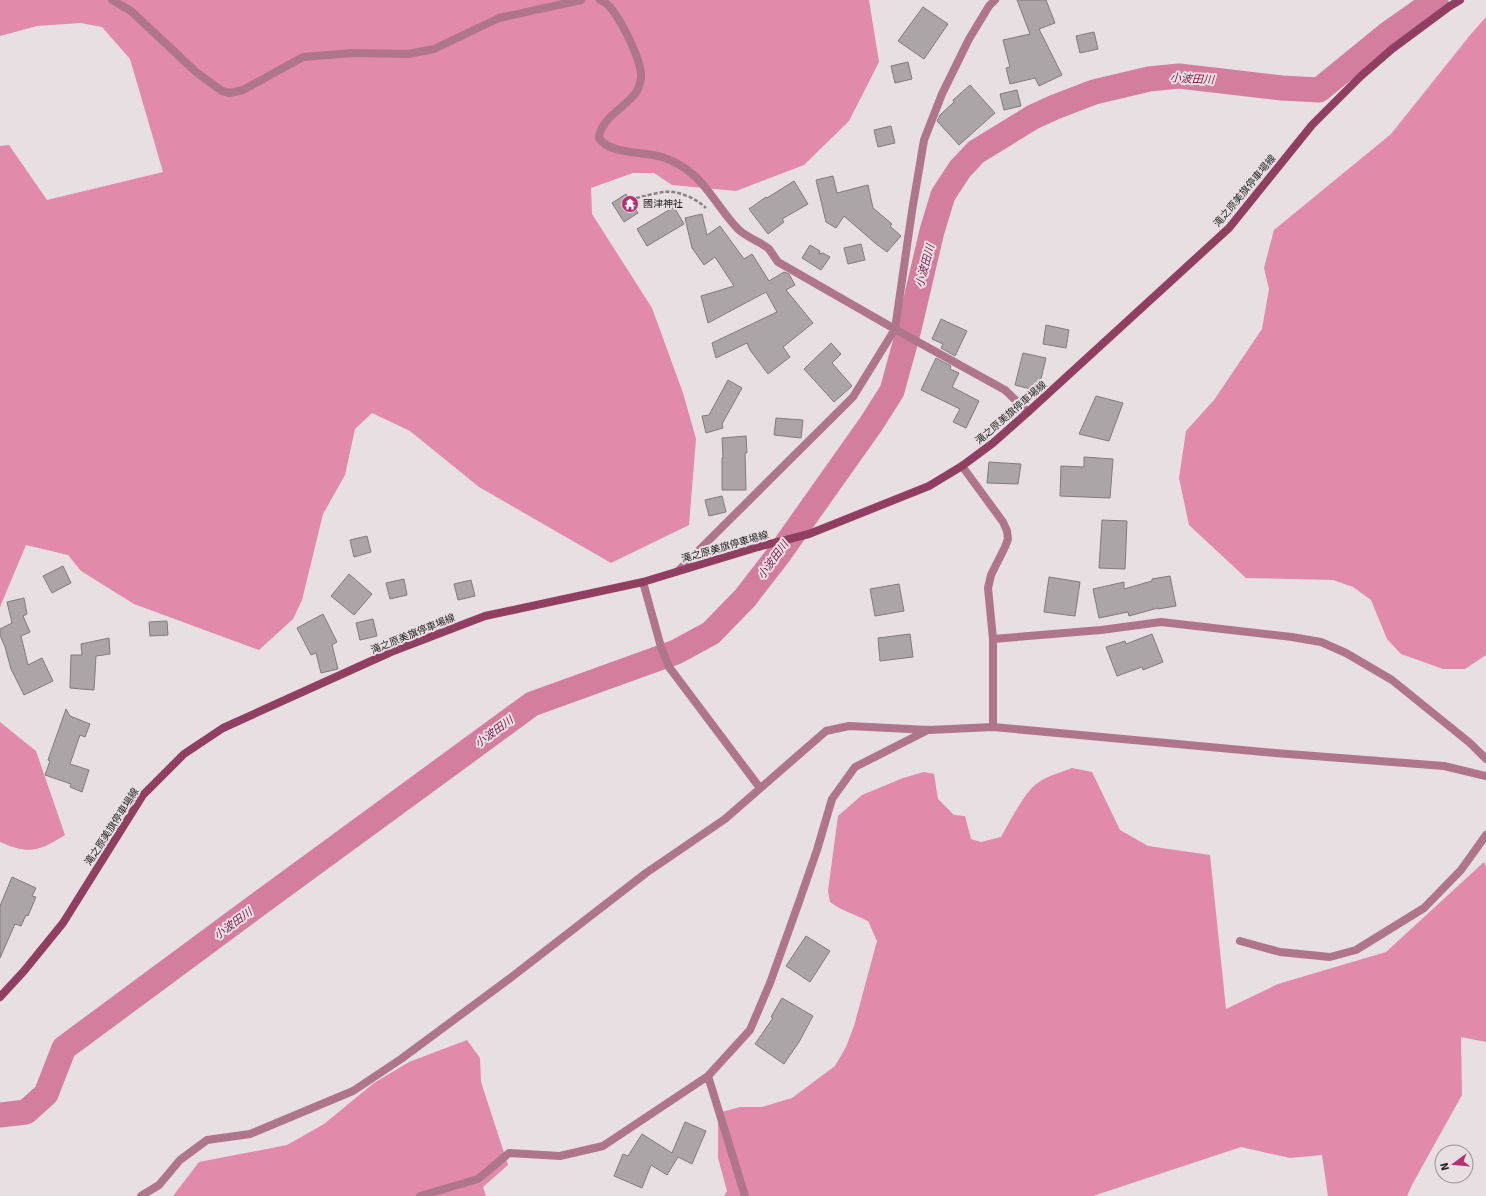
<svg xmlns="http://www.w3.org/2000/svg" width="1486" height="1196" viewBox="0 0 1486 1196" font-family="Signika,'Noto Sans JP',sans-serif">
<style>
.forest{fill:#e18aab}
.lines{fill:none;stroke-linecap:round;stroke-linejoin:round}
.river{stroke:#d47e9f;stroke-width:25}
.building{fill:#aca5a7;stroke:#817b7d}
.path{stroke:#888284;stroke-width:2.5;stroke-dasharray:4 2;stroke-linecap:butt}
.street{stroke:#af758b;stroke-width:8}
.secondary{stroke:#913f61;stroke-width:8}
.labels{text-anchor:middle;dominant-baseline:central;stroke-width:4;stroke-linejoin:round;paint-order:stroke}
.street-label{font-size:10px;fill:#221f20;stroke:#e7dfe2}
.poi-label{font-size:10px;fill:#221f20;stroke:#e7dfe2;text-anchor:start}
.water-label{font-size:11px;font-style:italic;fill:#821c4e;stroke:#e7dfe2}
</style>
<rect width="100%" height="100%" fill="#e7dfe2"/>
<path class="forest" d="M0 0H869L879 62 849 121 804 165 736 191 672 185 654 173H633L591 188 592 214 652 308 683 393 696 439 689 525 611 563 479 487 410 431 372 413 355 429 345 475 323 514 302 600 293 619 259 650 134 604 81 571 68 555 26 545 0 607V146L9 145 47 200 163 172 130 59 102 27 81 23 37 26 0 36Z
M1486 17V655L1465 669H1443L1401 654 1387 639 1371 600 1353 587 1333 580 1246 578 1189 525 1179 478 1186 431 1214 400 1262 329 1269 289 1264 268 1274 230 1391 134 1471 34Z
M0 722 36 751 65 835C40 851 29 855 0 842Z
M1072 768 1092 772 1120 830 1148 846 1210 855 1226 1009 1278 984 1386 952 1484 862 1486 867V1042L1461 1037 1462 1095 1413 1183 1407 1196H1328L1322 1155 1290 1158 1241 1147 1093 1196H724L727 1191 718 1158V1113L740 1107H762L792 1098 835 1066 846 1047 854 1026 877 941 868 921 839 908 830 902 828 891 838 816 862 795 903 778 924 772 934 774 938 799 954 815 965 816 971 839 981 842 1001 837C1009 823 1024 794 1035 785 1045 776 1060 773 1072 768Z
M467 1040 480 1058 481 1082 508 1165 483 1187 486 1196H173L199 1162 287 1145 324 1124 374 1083 409 1062Z"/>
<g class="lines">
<path class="river" d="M0 1115 26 1112 46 1094 64 1048 260 903 532 704 676 652 711 633 745 598 779 554 871 424 892 391 909 329 932 231 943 195 960 169 976 152 1033 117 1055 107 1094 92 1149 79 1179 76 1282 88 1319 90 1389 33 1436 0"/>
</g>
<path class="building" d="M1017 0H1046L1055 23 1039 29 1062 75 1039 86 1035 78 1010 84 1006 68 1010 67 1003 40 1030 34Z
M923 7 948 24 924 59 898 41Z
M1094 32 1098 49 1080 53 1076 36Z
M908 62 912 79 895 83 891 66Z
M970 85 995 113 959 145 937 121 940 115 954 102 953 100Z
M1017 90 1021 106 1004 110 1000 94Z
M891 126 895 143 878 147 874 130Z
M833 176 837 193 868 185 873 208 892 224 890 226 901 236 887 252 875 243 844 216 836 228 826 222 816 180Z
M794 181 808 204 782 219 784 222 768 234 749 209 766 197 767 198Z
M626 194 638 213 624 222 612 203Z
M674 207 684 224 647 246 637 229Z
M702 214 707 235 720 226 744 259 752 254 769 281 784 272 789 274 795 285 786 290 813 323 783 347 790 357 768 374 750 350 747 343 716 358 712 343 777 312 766 292 708 323 701 296 734 286 715 257 704 265 692 248 685 218Z
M861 244 865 260 848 264 844 248Z
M810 245 820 251 819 254 823 253 830 257 821 270 802 258Z
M941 319 967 331 955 356 941 348 943 344 932 339Z
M1046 325 1069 330 1066 348 1043 344Z
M831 343 841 354 832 363 852 386 834 402 804 369Z
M1023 353 1046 358 1038 391 1015 385Z
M936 358 951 366 950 369 959 373 952 387 979 401 966 428 953 422 960 409 921 390Z
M728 380 742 388 722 424 723 428 706 433 702 416 709 415Z
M1096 396 1123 403 1109 441 1079 434Z
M776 418 803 420 801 438 774 435Z
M746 436 747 453H745L746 490H722V458H723L722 438Z
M1084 457 1113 459 1110 498 1060 496 1061 466 1084 467Z
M989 462 1021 464 1018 484 987 483Z
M722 496 726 512 709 516 705 500Z
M1102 520 1127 521 1125 569 1099 568Z
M367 536 371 552 354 557 350 540Z
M63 566 71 583 52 593 43 576Z
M349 574 372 594 354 615 331 596Z
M1170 576 1176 606 1158 609V608L1129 616 1128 612 1099 618 1093 589 1124 582V589L1152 581V579Z
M1049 577 1080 582 1075 616 1044 612Z
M404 579 407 595 390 599 386 583Z
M471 580 475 596 458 600 454 584Z
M899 584 904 611 875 616 870 589Z
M24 598 27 614 23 616 30 632 21 636 28 665 42 658 53 681 24 695 11 669 5 647 0 635V629L12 623 7 602Z
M323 614 337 642 332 645 338 669 321 673 316 653 311 655 297 628Z
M373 619 377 636 360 640 356 623Z
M167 621 168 635 150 636 149 622Z
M910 634 913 657 880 661 878 638Z
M1152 634 1163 662 1143 670 1142 667 1117 676 1106 647 1125 641 1126 644Z
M109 638 110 654 96 656 94 690 70 688 71 655H82L81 644Z
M66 709 70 716 90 724 85 737 80 735 70 764 89 770 82 792 70 787 71 784 45 775 50 761 48 760Z
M12 877 36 888 32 896 36 897 28 916 26 915 21 926 15 924 0 958V906Z
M806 936 830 951 810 982 786 966Z
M782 998 813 1016 799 1042 784 1064 755 1044 773 1018 771 1017Z
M685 1122 706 1131 692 1164 678 1157 667 1175 651 1165 642 1188 614 1176 623 1154 628 1156 642 1134 672 1153Z"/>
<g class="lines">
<path class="path" d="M636 198C645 196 655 193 664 192 678 190 697 199 706 208"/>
<path class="street" d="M112 0 131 11 196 72 222 91 230 93 243 90 303 57 353 53 408 54 434 49 499 18 581 0
M600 0C616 4 639 57 641 73 642 78 639 87 637 91 627 107 600 118 599 138 610 155 644 151 662 157 703 170 712 202 738 229 747 238 760 241 769 249 772 253 775 258 778 262L900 332 1005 390 1028 412
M962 466 1003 522 1007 531 1008 539 1005 547 991 575 988 588 993 639V727
M678 571 853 397 895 329 912 211 924 140 942 94 969 39 989 6 995 0
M643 582 661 647 669 667 760 788
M993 639 1101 630 1161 622 1292 637 1321 642 1346 653 1392 680 1470 743 1486 759
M1240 941 1280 952 1330 957 1356 950 1424 908 1461 870 1486 835
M708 1076 745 1196
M141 1196 159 1185 180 1160 207 1140 250 1134 353 1091 401 1059 509 979 646 873 725 819 826 731 849 726 929 730 993 727 1275 753 1444 766 1486 776
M420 1196 478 1179 509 1153 560 1156 603 1146 708 1076 750 1030 770 983 799 902 817 850 832 799 855 767 928 730"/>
<path class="secondary" d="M0 997 24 971 63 923 143 795 184 754 223 728 391 652 485 616 643 582 758 547 809 534 929 486 962 466 993 443 1028 412 1229 228 1312 125 1361 76 1392 49 1450 6 1460 0"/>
</g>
<defs>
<g id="temple-disc" transform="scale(0.9)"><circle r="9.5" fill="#b72f70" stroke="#e7dfe2"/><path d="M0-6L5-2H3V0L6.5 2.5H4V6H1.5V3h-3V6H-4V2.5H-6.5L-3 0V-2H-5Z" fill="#fff"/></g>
</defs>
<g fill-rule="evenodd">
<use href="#temple-disc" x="630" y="204"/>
</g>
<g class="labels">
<g class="street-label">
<text transform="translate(1245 191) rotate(-50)">滝之原美旗停車場線</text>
<text transform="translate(1011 413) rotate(-41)">滝之原美旗停車場線</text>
<text transform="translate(725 547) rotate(-16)">滝之原美旗停車場線</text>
<text transform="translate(413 634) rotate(-22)">滝之原美旗停車場線</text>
<text transform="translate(112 827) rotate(-57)">滝之原美旗停車場線</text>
</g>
<g class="poi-label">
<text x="643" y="204">國津神社</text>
</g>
<g class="water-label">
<text transform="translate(1192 79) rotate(3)">小波田川</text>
<text transform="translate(925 266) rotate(-75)">小波田川</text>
<text transform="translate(773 560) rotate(-54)">小波田川</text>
<text transform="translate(494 732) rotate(-36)">小波田川</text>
<text transform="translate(233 924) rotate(-36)">小波田川</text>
</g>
</g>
<g transform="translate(1454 1164) rotate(254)"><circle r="19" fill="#e7dfe2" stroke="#989294"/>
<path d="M0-3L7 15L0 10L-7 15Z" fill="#b72f70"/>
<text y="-6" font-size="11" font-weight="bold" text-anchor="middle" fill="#221f20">N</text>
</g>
</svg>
